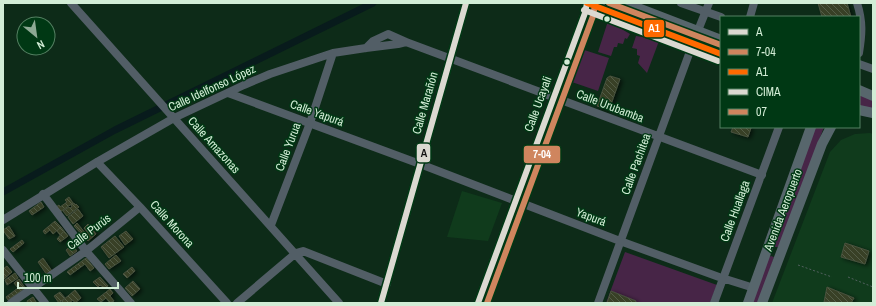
<svg xmlns="http://www.w3.org/2000/svg" width="876" height="306" viewBox="0 0 876 306" font-family="'Archivo Narrow',sans-serif">
<style>
.built{fill:#103b1c}
.green{fill:#472547}
.lines{fill:none;stroke-linecap:round;stroke-linejoin:round}
.canal{stroke:#081b1c;stroke-width:7}
.building{fill:url(#building-back-hatch);stroke:#48513d;filter:url(#shadow)}
.path{stroke:#52615f;stroke-width:1;stroke-dasharray:2 2;stroke-linecap:butt}
.minor{stroke:#525e66;stroke-width:8}
.major{stroke:#57666c;stroke-width:10}
.bus-1-casing{stroke:#003814;stroke-width:9}
.bus-2-casing{stroke:#003814;stroke-width:9}
.bus-3-casing{stroke:#003814;stroke-width:9}
.bus-4-casing{stroke:#003814;stroke-width:9}
.bus-5-casing{stroke:#003814;stroke-width:9}
.bus-1{stroke:#dbd9d1;stroke-width:6}
.bus-2{stroke:#cf855e;stroke-width:6}
.bus-3{stroke:#ff6900;stroke-width:6}
.bus-4{stroke:#dbd9d1;stroke-width:6}
.bus-5{stroke:#cf855e;stroke-width:6}
.bus-dot{fill:#d2edd6;stroke:#003814;stroke-width:1.5}
.labels{text-anchor:middle;dominant-baseline:central;stroke-width:3;stroke-linejoin:round;paint-order:stroke}
.street-label{font-size:12px;fill:#d2edd6;stroke:#003814}
.line-badge{stroke:#003814;stroke-width:1.5}
.badge-label{font-size:11px;text-anchor:middle;font-weight:bold;fill:#fff}
.pale-badge-label{font-size:11px;text-anchor:middle;font-weight:bold;fill:#111}
</style>
<defs>
<pattern id="building-back-hatch" width="6" height="6" patternUnits="userSpaceOnUse"><rect width="6" height="6" fill="#374128"/><path d="M-1 5l2 2M0 0l6 6M5-1l2 2" fill="none" stroke="#535d46"/></pattern>
<filter id="shadow"><feDropShadow dx="2.5" dy="1.5" stdDeviation="2" flood-color="#0009"/></filter>
</defs>
<rect width="100%" height="100%" fill="#0d2b18"/>
<path class="built" d="M870 133 873 134V303H772L830 152 841 140 855 134Z
M462 191 502 203 488 241 447 237Z"/>
<path class="green" d="M599 3H616L685 29 682 36Z
M608 21 630 34 627 39 625 38 623 44 618 43 617 47H614L611 56 598 52Z
M636 36 650 38 659 41 647 73 638 63 640 56 637 55V49L632 48Z
M578 48 609 58 598 91 566 80Z
M859 94 873 99V109L859 106Z
M815 127H824L779 247H774L773 245Z
M625 252 717 285 710 303H606Z
M771 256 774 257 759 303H752L769 257Z"/>
<g class="lines">
<path class="canal" d="M3 192 115 130 373 3"/>
</g>
<path class="building" d="M818 3H847L851 17H822Z
M610 76 620 79 609 110 597 106 607 78Z
M733 127H749L751 128 748 137 731 132Z
M69 197 73 203 60 212 56 207 59 205 60 207 67 202 65 200Z
M41 202 44 207 32 215 29 211Z
M74 203 75 205 76 204 79 207 67 216 63 211 69 207 70 208 72 207 71 205Z
M78 209 83 216 73 224 68 217Z
M55 221 61 227 53 234 50 230 45 234 43 231Z
M77 223 86 234 88 233 84 228 88 224 96 234 88 241 74 226Z
M9 226 15 236 9 239 3 230Z
M61 227 64 231 60 235 57 231Z
M64 231 68 236 60 242 57 239Z
M126 231 133 239 125 245 119 236Z
M115 236 124 247 109 258 101 247Z
M22 240 24 243 13 252 10 249Z
M845 243 869 251 865 264 841 257Z
M72 245 77 251 70 256 66 250Z
M116 255 121 261 109 269 105 264Z
M43 258 52 271 47 275 38 262Z
M86 258 94 268 90 271 85 264 70 275 67 272Z
M7 266 12 272 4 279 3 269Z
M132 267 135 271 127 278 123 274Z
M15 273 18 278 7 285 5 280Z
M100 277 108 286 105 288 100 285 98 287 93 282Z
M19 279 25 288 8 300 6 297 18 288 14 283Z
M133 281 140 289 132 296 125 288Z
M827 287 854 298 851 303 824 302Z
M110 289 113 293 110 296 114 301 110 303 106 298 101 302 97 299Z
M75 290 81 298 75 303 73 300 69 303H64L62 301Z
M611 291 636 301 635 303H607Z
M60 292 65 298 59 303 54 296Z
M33 297 36 302 32 303 31 302 28 303 27 301Z"/>
<g class="lines">
<path class="path" d="M798 265 832 277
M848 277 873 287"/>
<path class="minor" d="M71 3 339 303
M681 3 721 17
M857 3C863 22 862 34 859 53
M750 17 754 3
M366 48 373 41 388 34 406 42
M859 64 873 69
M228 93 420 164 620 241 719 277 754 288
M97 162 140 207 227 303
M43 194 86 251 131 303
M3 220 97 162 174 118 244 85 270 74 333 53 366 48 398 44 406 42 762 175
M271 225 310 123 333 53
M3 250 45 303
M11 303 86 251 140 207
M237 303 296 253 303 251 387 284
M381 303 466 3
M478 303 585 13 587 3
M598 303 693 43 709 3
M714 303 779 127"/>
<path class="major" d="M587 3 721 54
M625 3 721 40
M859 90 873 96
M859 110 873 113
M748 303 811 127
M762 303 822 144 831 127"/>
<g class="bus-1-casing">
<path id="bus-1" d="M381 303 466 3
M478 303 585 13 587 3"/>
</g>
<g class="bus-2-casing">
<path id="bus-2" d="M487 303 593 16 595 5"/>
</g>
<g class="bus-3-casing">
<path id="bus-3" d="M587 3 721 54"/>
</g>
<g class="bus-4-casing">
<path id="bus-4" d="M584 10 718 61"/>
</g>
<g class="bus-5-casing">
<path id="bus-5" d="M609 3 721 45"/>
</g>
<use href="#bus-1" class="bus-1"/>
<use href="#bus-2" class="bus-2"/>
<use href="#bus-3" class="bus-3"/>
<use href="#bus-4" class="bus-4"/>
<use href="#bus-5" class="bus-5"/>
</g>
<g class="bus-dot">
<circle cx="607" cy="19" r="3.5"/>
<circle cx="567" cy="62" r="3.5"/>
</g>
<g class="labels">
<g class="street-label">
<text transform="translate(212 88) rotate(-25)">Calle Idelfonso López</text>
<text transform="translate(425 103) rotate(-74)">Calle Marañón</text>
<text transform="translate(538 104) rotate(-70)">Calle Ucayali</text>
<text transform="translate(610 106) rotate(21)">Calle Urubamba</text>
<text transform="translate(317 113) rotate(20)">Calle Yapurá</text>
<text transform="translate(214 145) rotate(48)">Calle Amazonas</text>
<text transform="translate(288 147) rotate(-69)">Calle Yurua</text>
<text transform="translate(636 164) rotate(-70)">Calle Pachitea</text>
<text transform="translate(783 210) rotate(-69)">Avenida Aeropuerto</text>
<text transform="translate(735 211) rotate(-70)">Calle Huallaga</text>
<text transform="translate(591 217) rotate(21)">Yapurá</text>
<text transform="translate(172 224) rotate(48)">Calle Morona</text>
<text transform="translate(89 232) rotate(-37)">Calle Purús</text>
</g>
</g>
<g class="line-badge">
<rect x="643" y="19" width="22" height="19" rx="4" fill="#ff6900"/>
<rect x="416" y="143" width="15" height="20" rx="4" fill="#dbd9d1"/>
<rect x="523" y="145" width="38" height="19" rx="4" fill="#cf855e"/>
</g>
<g class="badge-label">
<text x="654" y="32">A1</text>
<text x="542" y="158">7-04</text>
</g>
<g class="pale-badge-label">
<text x="424" y="157">A</text>
</g>
<rect width="876" height="306" fill="none" stroke="#d2edd6" stroke-width="8"/>
<rect x="720" y="16" width="140" height="112" fill="#003814" stroke="#548062"/>
<rect x="728" y="29" width="20" height="6" fill="#dbd9d1" stroke="#548062"/>
<text x="756" y="36" font-size="12" fill="#d2edd6">A</text>
<rect x="728" y="49" width="20" height="6" fill="#cf855e" stroke="#548062"/>
<text x="756" y="56" font-size="12" fill="#d2edd6">7-04</text>
<rect x="728" y="69" width="20" height="6" fill="#ff6900" stroke="#548062"/>
<text x="756" y="76" font-size="12" fill="#d2edd6">A1</text>
<rect x="728" y="89" width="20" height="6" fill="#dbd9d1" stroke="#548062"/>
<text x="756" y="96" font-size="12" fill="#d2edd6">CIMA</text>
<rect x="728" y="109" width="20" height="6" fill="#cf855e" stroke="#548062"/>
<text x="756" y="116" font-size="12" fill="#d2edd6">07</text>
<g transform="translate(36 36) rotate(151)"><circle r="19" fill="#003814" stroke="#548062"/>
<path d="M0-3L7 15L0 10L-7 15Z" fill="#8da994"/>
<text y="-6" font-size="11" font-weight="bold" text-anchor="middle" fill="#d2edd6">N</text>
</g>
<path d="M18 282v6h100v-6" fill="none" stroke="#d2edd6" stroke-width="2"/>
<text x="24" y="282" font-size="12" fill="#d2edd6" stroke="#003814" stroke-width="3" paint-order="stroke">100 m</text>
</svg>
